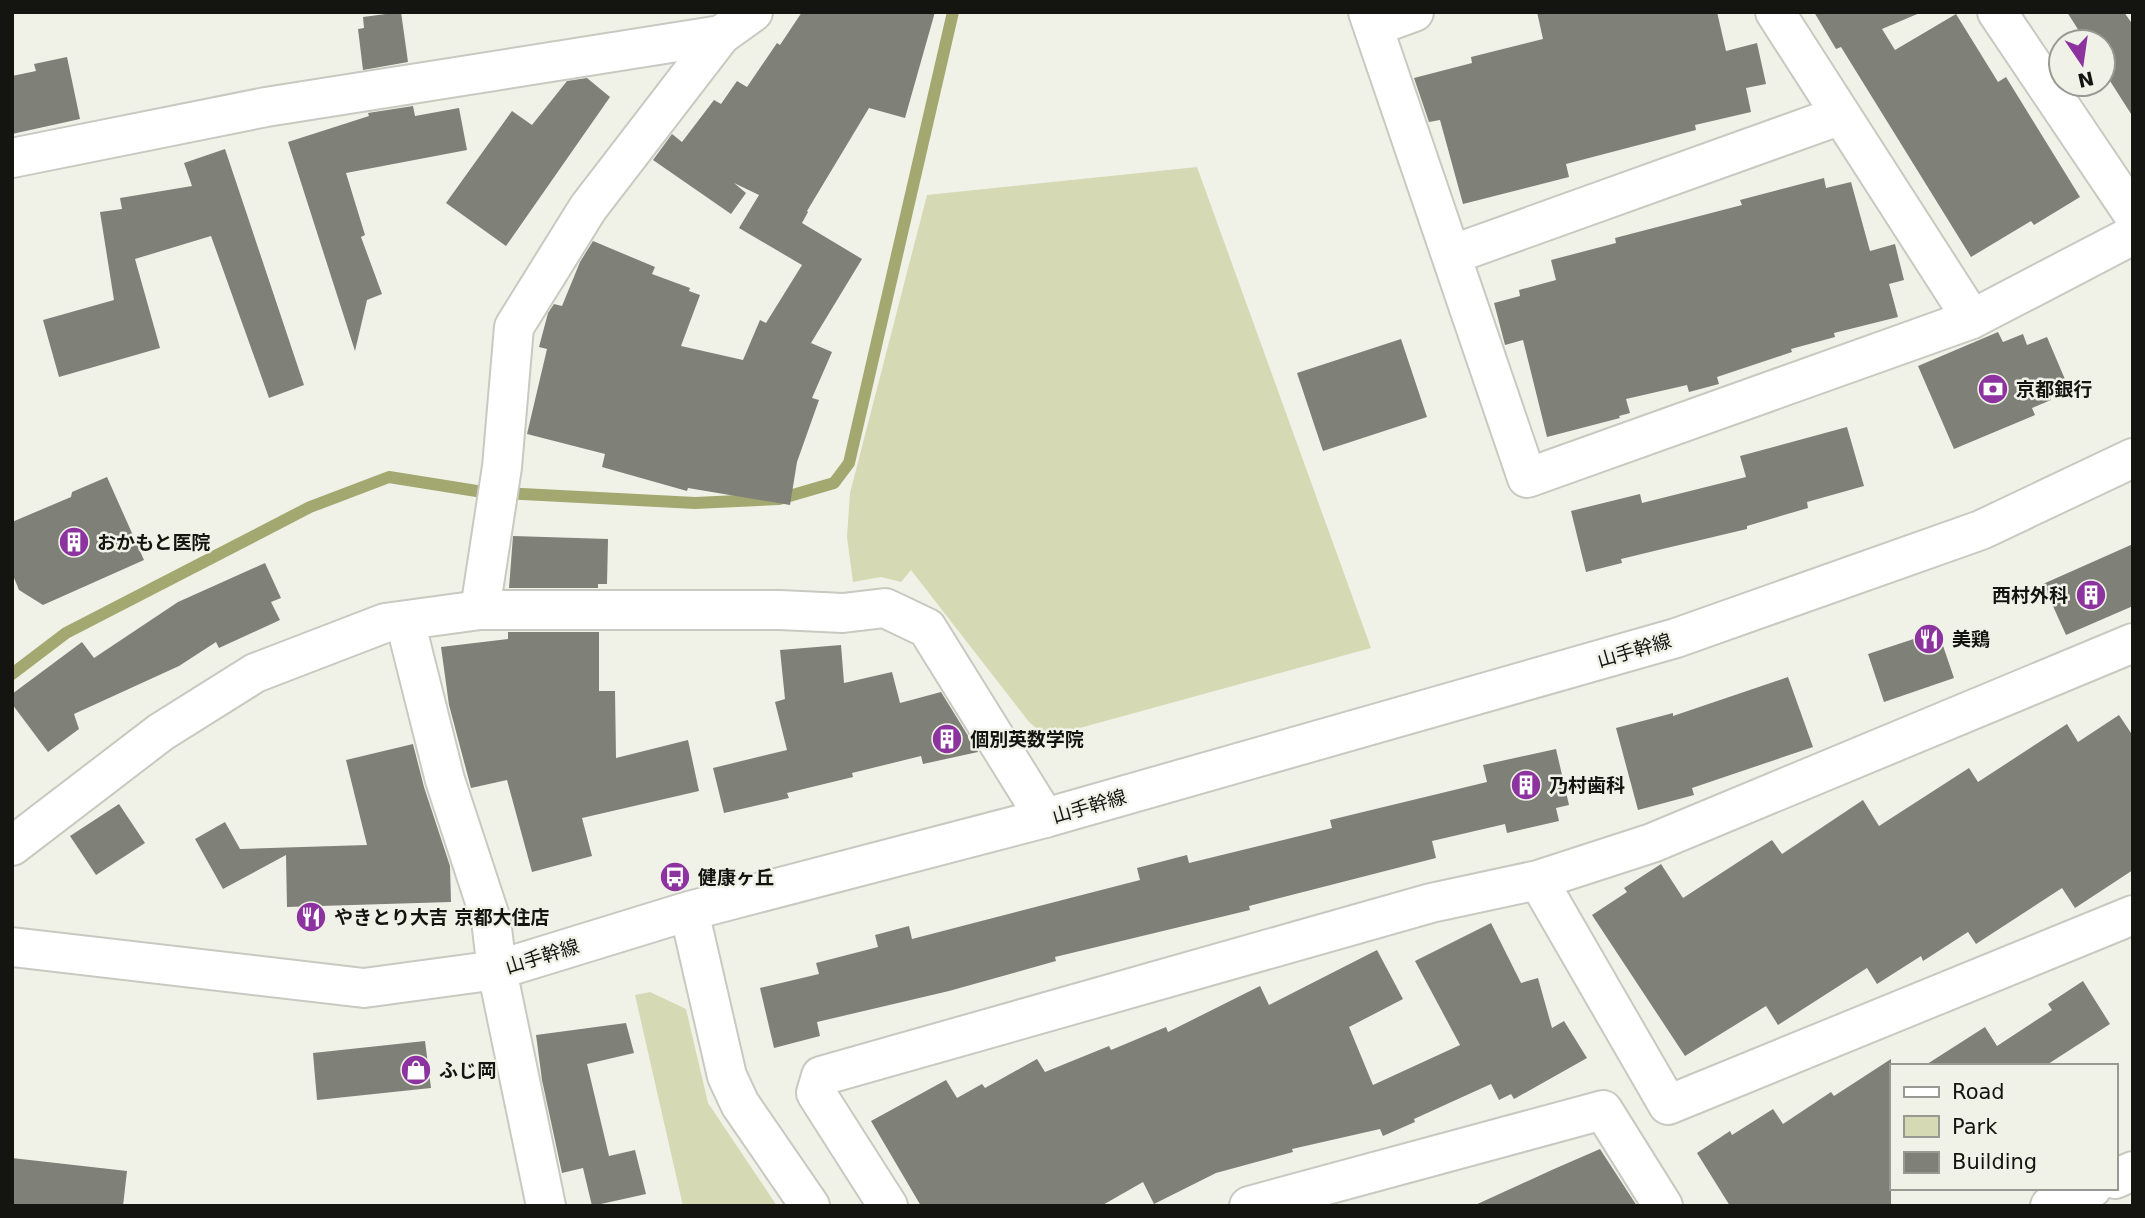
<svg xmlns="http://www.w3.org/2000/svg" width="2145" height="1218" viewBox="0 0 2145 1218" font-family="'DejaVu Sans','Noto Sans JP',sans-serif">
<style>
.green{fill:#d5dab4}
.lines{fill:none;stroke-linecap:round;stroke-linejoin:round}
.stream{stroke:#a3a870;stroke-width:12}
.building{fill:#7f8077}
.minor-casing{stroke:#c8c9c0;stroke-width:42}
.tertiary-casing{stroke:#c8c9c0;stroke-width:42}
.minor{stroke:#fff;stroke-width:38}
.tertiary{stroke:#fff;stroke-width:38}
.labels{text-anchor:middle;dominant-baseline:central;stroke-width:5;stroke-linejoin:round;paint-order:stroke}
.poi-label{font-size:19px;font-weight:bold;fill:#141411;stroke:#f0f2e8;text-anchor:start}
.street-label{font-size:19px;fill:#141411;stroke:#f0f2e8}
</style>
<rect width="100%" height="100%" fill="#f0f2e8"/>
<path class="green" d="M1197 167 1371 648 1047 737 1029 722 911 570 901 582 881 577 853 582 847 537 850 493 927 195Z
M650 992 686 1009 708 1103 777 1206H683L635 995Z"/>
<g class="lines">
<path class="stream" d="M12 674 66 633 310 507 389 477 483 492 695 503 779 499 834 483 849 463 953 12"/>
</g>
<path class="building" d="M401 12 408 62 363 70 358 29 364 28 363 17Z
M802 12H935L905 118 869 108 807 211 808 212 802 223 862 259 811 343 832 352 812 398 819 400 797 462 790 505 688 488 687 491 602 467 605 454 527 434 547 349 539 347 548 313 554 304 562 306 580 262 593 241 655 267 652 274 690 288 689 291 700 295 681 346 743 360 760 320 766 323 802 265 739 228 759 195 734 183 746 193 731 214 653 160 672 134 682 142 714 100 721 104 737 81 747 87 777 43 780 45Z
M1537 12H1717L1726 51 1757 43 1766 84 1746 88 1751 112 1695 125 1696 130 1566 164 1569 177 1463 204 1440 120 1429 122 1414 78 1472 63 1471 57 1543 39Z
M1814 12H1922L1882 29 1895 50 1956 14 1998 82 2006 77 2080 197 2034 225 2031 221 1971 257 1841 47 1836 49Z
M2067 12H2124L2133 25V117L2103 70V42H2086Z
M67 57 80 119 12 134V76L36 71 34 64Z
M587 78 610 97 506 246 446 203 512 111 532 125 567 81Z
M413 106 415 116 459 108 467 150 346 173 365 235 361 237 382 294 367 300 355 351 288 142 369 116 368 113Z
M225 149 304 385 269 398 211 236 135 259 160 348 59 377 43 320 114 300 100 212 122 209 120 198 192 186 184 163Z
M1824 178 1826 188 1851 182 1870 251 1895 244 1904 280 1889 284 1898 317 1834 333 1835 337 1791 349 1792 352 1717 377 1719 384 1689 392 1687 385 1626 399 1630 413 1619 416 1620 418 1547 437 1523 340 1505 345 1494 303 1520 296 1519 290 1556 280 1551 260 1616 243 1615 238 1742 205 1740 200Z
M1998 332 2003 342 2023 334 2027 345 2047 337 2067 384 2048 393 2051 400 2032 408 2035 415 1954 449 1918 366Z
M1401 339 1427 417 1323 451 1297 373Z
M1847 427 1864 486 1807 502 1808 508 1747 526V529L1654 551 1621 559 1622 563 1586 572 1571 511 1640 494 1642 503 1746 477 1740 456Z
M107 477 144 560 43 605 19 590 12 573V522L71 497 72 492Z
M513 536 608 539 607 584H598V588H509Z
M2133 544V606L2066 635 2043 584Z
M265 563 281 598 271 602 280 620 219 648 216 642 179 666 74 714 79 729 48 752 12 704V694L82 642 94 658 178 602Z
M1938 631 1954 678 1884 702 1868 654Z
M508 632H599V691H615L616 758 688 740 699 791 582 818 592 856 532 872 507 780 471 788 449 705 441 647 508 639Z
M841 645 844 683 892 672 900 703 941 692 978 752 923 764 921 756 852 773 853 777 787 793 789 798 724 813 713 768 787 750 775 702 785 699 780 650Z
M1788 677 1813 747 1692 788 1694 795 1638 810 1616 728 1673 713V716Z
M2119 715 2133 736V870L2075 908 2062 888 1976 944 1968 932 1923 961 1921 956 1877 984 1867 968 1778 1025 1766 1006 1685 1056 1592 915 1627 892 1624 888 1661 864 1683 898 1772 840 1782 854 1863 800 1879 826 1969 768 1978 782 2067 724 2078 742Z
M413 744 424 787 450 866 451 902 287 907 286 855 223 889 195 839 225 822 240 849 367 845 346 760Z
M1556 749 1569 805 1556 808 1559 821 1507 833 1505 824 1432 841 1436 858 1249 906 1250 910 1055 957 1056 961 949 991 817 1022 820 1036 774 1048 760 988 819 974 816 963 878 947 875 935 909 926 912 939 1140 880 1137 868 1187 855 1189 863 1332 828 1330 820 1487 782 1483 765Z
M119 804 145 843 96 875 70 836Z
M1491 923 1521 983 1538 978 1552 1028 1564 1021 1587 1058 1514 1099 1511 1094 1499 1100 1491 1084 1414 1119 1415 1122 1383 1136 1380 1129 1292 1149 1293 1152 1216 1173 1154 1204 1143 1182 1101 1206H921L871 1121 946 1080 957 1098 982 1084 985 1088 1037 1059 1045 1072 1109 1046 1111 1050 1166 1027 1168 1032 1260 986 1269 1005 1377 950 1403 999 1349 1027 1373 1085 1460 1045 1415 961Z
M2083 981 2110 1024 2045 1066H1924L1985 1027 1997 1046 2052 1010 2048 1004Z
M626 1023 634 1053 587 1064 609 1156 635 1150 646 1194 592 1206 583 1168 562 1173 542 1080 536 1035Z
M425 1041 431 1088 317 1100 313 1053Z
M1891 1059V1206H1730L1697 1153 1730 1131 1732 1135 1773 1109 1783 1124 1831 1092 1834 1096Z
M1600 1149 1637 1206H1473L1554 1169Z
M12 1158 127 1171 123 1206H12Z"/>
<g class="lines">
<g class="minor-casing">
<path id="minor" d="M1368 12 1527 478 1972 319 2133 235
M1775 12 1972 319
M1373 27 1414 12
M12 158 266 107 721 35
M1451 255 1841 115
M480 610 502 467 514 327 588 208 721 35 753 12
M405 621 445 780 491 920 497 970 546 1206
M12 846 161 732 255 673 385 623 480 610H780L843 613 885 608 927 628 1045 818
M1538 880 1668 1105 2133 915
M2115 1179 2133 1171
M888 1206 816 1093 821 1076 1431 903 1538 880 1652 843 2133 643
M1249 1206 1603 1110 1663 1206
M2050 1206 2092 1188"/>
</g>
<g class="tertiary-casing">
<path id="tertiary" d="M1997 12 2133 214
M689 911 727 1076 740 1104 810 1206
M12 947 364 988 497 970 689 911 1045 818 1676 638 1981 530 2133 458"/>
</g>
<use href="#minor" class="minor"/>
<use href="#tertiary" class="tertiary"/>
</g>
<defs>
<g id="bank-disc" transform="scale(1.575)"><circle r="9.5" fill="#8c339f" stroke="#f0f2e8"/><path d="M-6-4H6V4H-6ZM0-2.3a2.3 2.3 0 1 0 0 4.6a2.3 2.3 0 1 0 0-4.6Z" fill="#fff"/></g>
<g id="building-disc" transform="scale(1.575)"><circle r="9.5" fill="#8c339f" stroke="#f0f2e8"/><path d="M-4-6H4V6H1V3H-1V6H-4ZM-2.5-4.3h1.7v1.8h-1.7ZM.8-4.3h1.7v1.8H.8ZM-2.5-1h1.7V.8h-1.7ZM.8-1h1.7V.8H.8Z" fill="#fff"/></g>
<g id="restaurant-disc" transform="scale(1.575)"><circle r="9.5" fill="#8c339f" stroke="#f0f2e8"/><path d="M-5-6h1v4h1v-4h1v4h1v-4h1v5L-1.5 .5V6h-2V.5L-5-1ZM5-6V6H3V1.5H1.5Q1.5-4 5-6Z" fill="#fff"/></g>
<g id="bus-disc" transform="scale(1.575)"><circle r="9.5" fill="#8c339f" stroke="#f0f2e8"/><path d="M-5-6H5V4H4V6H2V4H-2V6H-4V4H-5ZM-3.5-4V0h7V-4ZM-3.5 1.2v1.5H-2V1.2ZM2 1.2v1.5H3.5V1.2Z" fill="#fff"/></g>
<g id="shop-disc" transform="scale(1.575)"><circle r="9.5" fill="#8c339f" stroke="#f0f2e8"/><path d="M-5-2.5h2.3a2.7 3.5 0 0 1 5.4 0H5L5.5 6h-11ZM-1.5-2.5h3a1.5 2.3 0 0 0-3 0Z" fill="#fff"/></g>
</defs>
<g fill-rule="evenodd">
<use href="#bank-disc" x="1993" y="389"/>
<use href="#building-disc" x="74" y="542"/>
<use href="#building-disc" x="2091" y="595"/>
<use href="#restaurant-disc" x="1929" y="639"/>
<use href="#building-disc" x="947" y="739"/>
<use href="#building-disc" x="1526" y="785"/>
<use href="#bus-disc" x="675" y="877"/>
<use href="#restaurant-disc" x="311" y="917"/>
<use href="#shop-disc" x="416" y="1070"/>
</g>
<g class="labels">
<g class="poi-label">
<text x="2016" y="389">京都銀行</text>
<text x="97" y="542">おかもと医院</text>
<text x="2068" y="595" text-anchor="end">西村外科</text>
<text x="1952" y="639">美鶏</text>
<text x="970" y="739">個別英数学院</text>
<text x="1549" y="785">乃村歯科</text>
<text x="698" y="877">健康ヶ丘</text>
<text x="334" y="917">やきとり大吉 京都大住店</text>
<text x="439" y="1070">ふじ岡</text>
</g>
<g class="street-label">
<text transform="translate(1634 650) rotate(-16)">山手幹線</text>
<text transform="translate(1089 806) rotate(-16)">山手幹線</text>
<text transform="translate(542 956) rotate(-17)">山手幹線</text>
</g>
</g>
<rect width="2145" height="1218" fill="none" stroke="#141411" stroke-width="28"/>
<rect x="1890" y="1064" width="228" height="126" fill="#f0f2e8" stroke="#989992" stroke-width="2"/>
<rect x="1904" y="1087" width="35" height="10" fill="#ffffff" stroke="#989992" stroke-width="2"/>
<text x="1952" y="1099" font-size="21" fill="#141411">Road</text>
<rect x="1904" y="1116" width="35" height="21" fill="#d5dab4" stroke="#989992" stroke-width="2"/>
<text x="1952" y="1134" font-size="21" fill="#141411">Park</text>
<rect x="1904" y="1152" width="35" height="21" fill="#7f8077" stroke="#989992" stroke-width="2"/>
<text x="1952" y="1169" font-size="21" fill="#141411">Building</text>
<g transform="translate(2082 63) rotate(167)"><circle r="33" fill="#f0f2e8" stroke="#989992" stroke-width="2"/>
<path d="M0-5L12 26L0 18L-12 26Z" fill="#8c339f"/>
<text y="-10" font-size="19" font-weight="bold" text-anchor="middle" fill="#141411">N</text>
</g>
</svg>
